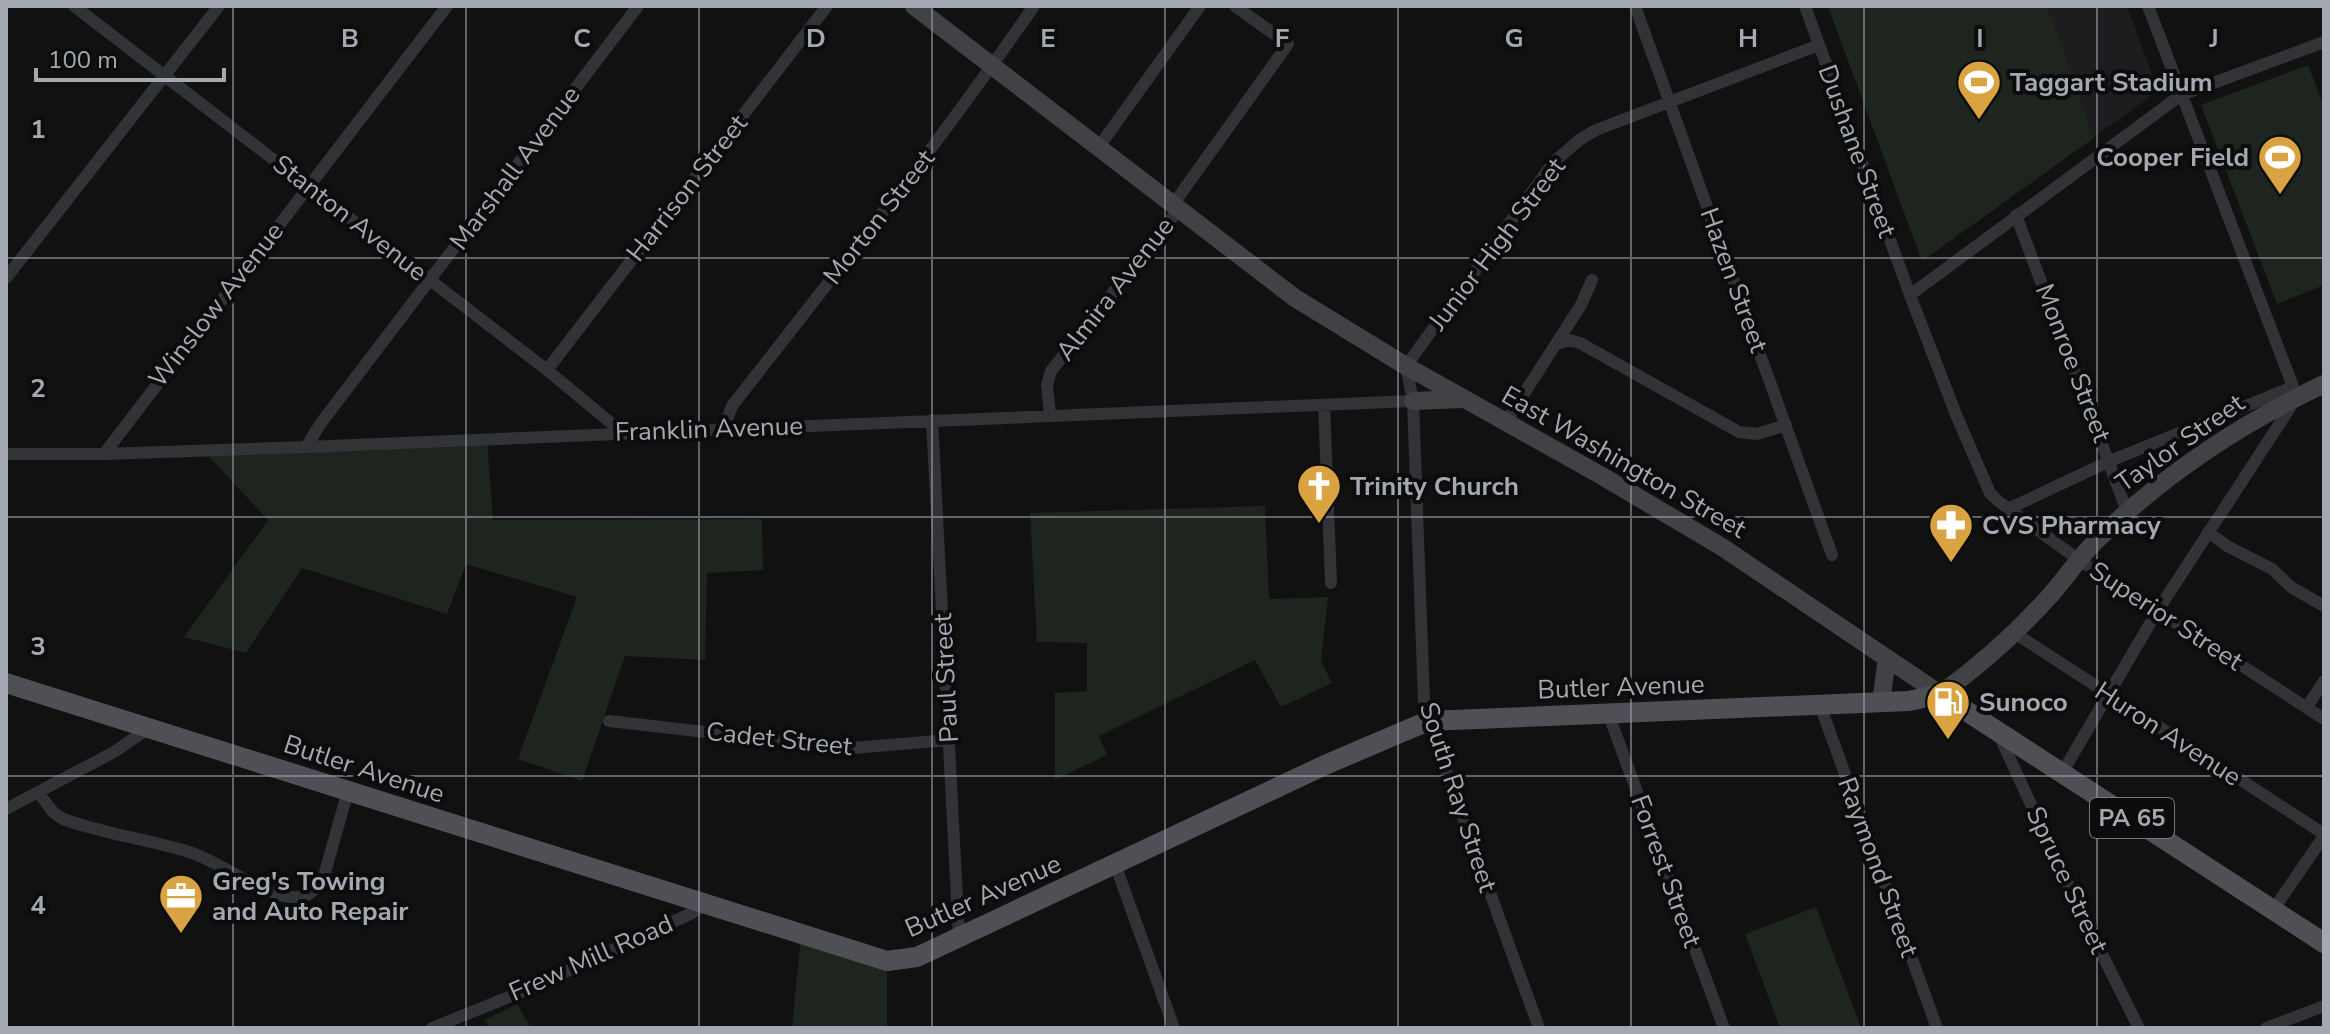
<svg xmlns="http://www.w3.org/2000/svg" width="2330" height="1034" viewBox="0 0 2330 1034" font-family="'Nunito Sans',sans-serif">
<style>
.built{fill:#1d1d1f}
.green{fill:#1e241e}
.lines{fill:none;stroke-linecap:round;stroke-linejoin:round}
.minor{stroke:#323337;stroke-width:12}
.secondary{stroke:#414246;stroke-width:18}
.primary{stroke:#4f5055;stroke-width:20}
.grid{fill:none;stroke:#a4a8b1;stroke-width:2;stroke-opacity:0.55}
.labels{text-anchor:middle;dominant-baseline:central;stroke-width:8;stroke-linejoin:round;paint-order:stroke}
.shield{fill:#0c0c0d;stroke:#767980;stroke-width:2}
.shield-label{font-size:24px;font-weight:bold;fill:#a4a8b1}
.poi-label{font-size:26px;font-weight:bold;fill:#a4a8b1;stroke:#0c0c0d;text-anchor:start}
.street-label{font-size:26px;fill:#a4a8b1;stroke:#0c0c0d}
.grid-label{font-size:26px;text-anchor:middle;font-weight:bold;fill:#a4a8b1;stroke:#0c0c0d;stroke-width:8;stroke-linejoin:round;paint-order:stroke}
</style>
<rect width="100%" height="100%" fill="#111112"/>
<path class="built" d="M1828 6H2127L2158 91 1922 261Z"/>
<path class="green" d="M1828 6H2047L2094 138 1922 261Z
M2308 65 2324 106V285L2277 304 2201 105Z
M487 439 493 520 762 519 763 570 707 573 705 660 625 656 582 781 518 759 577 597 466 564 447 614 302 568 246 653 184 637 268 520 203 450Z
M1265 506 1269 599 1328 597 1321 661 1332 683 1281 707 1255 660 1099 736 1107 755 1055 780V693L1087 691V643L1037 642 1030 513Z
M1816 907 1861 1028H1780L1745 934Z
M801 935 887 961V1028H792Z
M517 1004 531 1028H490L485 1020Z"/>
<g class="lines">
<path class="minor" d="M74 6 547 370 623 433
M1635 6 1832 555
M1805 6 1910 295 1957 417 1990 493 1998 501 2079 560 2324 719
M1098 148 1200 6
M1172 206 1288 44 1235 6
M2016 215 2127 511
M6 278 219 6
M1910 295 2181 95 2324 42
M1557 344 1569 340 1580 343 1739 432 1757 434 1786 425
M547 370 827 6
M1324 405 1331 583
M1050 415 1047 385 1051 371 1178 210
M932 420 959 937
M1505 423 1581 305 1592 280
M724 428 732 406C835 274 939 143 1034 6
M306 447 321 423 638 6
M6 454H104L306 447 1413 401
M104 454 447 6
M2008 509 2110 461 2293 387
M2208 532 2227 546 2272 569 2291 587 2324 606
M2013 632 2324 834
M1820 705 1937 1028
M2307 707 2324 681
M1608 713 1724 1028
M609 721 835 747 853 748 949 740
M1999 735 2075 900 2139 1028
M2062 773 2158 610 2297 397 2148 6
M38 792 53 812 63 819C104 834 147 839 189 852 221 862 259 893 290 897 308 899 316 891 324 876L348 791
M6 809 114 752 149 728
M1115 864 1174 1028
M2273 910 2324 836
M432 1028 531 988 692 913 705 905
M1539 1028 1428 721 1424 701 1413 401 1406 366 1553 163 1579 140 1596 130 1819 45
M2266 1028 2324 1006"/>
<path class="secondary" d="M914 6 1295 298 1406 366 1602 476 1722 547 1940 694C1978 667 2014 635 2046 600 2064 581 2078 558 2097 540 2164 474 2240 424 2324 384
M1413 401 1462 399
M1881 702 1887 658"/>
<path class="primary" d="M6 683 887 961 917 957 1325 765 1428 721 1909 701 1940 694 2324 943"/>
</g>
<path class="grid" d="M233 6V1028M466 6V1028M699 6V1028M932 6V1028M1165 6V1028M1398 6V1028M1631 6V1028M1864 6V1028M2097 6V1028M6 258H2324M6 517H2324M6 776H2324"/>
<defs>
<g id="stadium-pin" transform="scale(2.3)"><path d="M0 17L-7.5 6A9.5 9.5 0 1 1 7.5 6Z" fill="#daa341" stroke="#0c0c0d"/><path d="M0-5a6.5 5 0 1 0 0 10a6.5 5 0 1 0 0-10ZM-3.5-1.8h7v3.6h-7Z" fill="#fff"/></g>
<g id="church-pin" transform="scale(2.3)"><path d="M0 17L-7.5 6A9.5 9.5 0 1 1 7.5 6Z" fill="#daa341" stroke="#0c0c0d"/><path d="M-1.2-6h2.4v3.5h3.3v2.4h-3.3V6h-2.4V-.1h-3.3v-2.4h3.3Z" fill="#fff"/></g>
<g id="pharmacy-pin" transform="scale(2.3)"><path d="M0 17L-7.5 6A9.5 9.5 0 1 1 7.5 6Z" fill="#daa341" stroke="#0c0c0d"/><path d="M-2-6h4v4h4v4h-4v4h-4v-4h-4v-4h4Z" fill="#fff"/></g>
<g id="fuel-pin" transform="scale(2.3)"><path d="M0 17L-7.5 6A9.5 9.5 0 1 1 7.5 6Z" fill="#daa341" stroke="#0c0c0d"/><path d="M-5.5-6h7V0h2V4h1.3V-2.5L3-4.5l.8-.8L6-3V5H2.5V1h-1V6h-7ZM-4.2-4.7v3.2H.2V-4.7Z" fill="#fff"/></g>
<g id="office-pin" transform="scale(2.3)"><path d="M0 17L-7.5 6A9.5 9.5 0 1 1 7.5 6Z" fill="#daa341" stroke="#0c0c0d"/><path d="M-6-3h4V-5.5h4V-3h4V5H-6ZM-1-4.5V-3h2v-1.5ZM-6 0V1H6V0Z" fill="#fff"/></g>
</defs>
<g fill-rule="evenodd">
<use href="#stadium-pin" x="1979" y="82"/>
<use href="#stadium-pin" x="2280" y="157"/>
<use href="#church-pin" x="1319" y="486"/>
<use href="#pharmacy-pin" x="1951" y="525"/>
<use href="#fuel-pin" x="1948" y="702"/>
<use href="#office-pin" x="181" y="896"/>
</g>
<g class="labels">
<rect class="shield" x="2090" y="798" width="84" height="40" rx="6"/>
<g class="shield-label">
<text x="2132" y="818">PA 65</text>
</g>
<g class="poi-label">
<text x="2010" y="82">Taggart Stadium</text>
<text x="2249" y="157" text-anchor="end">Cooper Field</text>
<text x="1350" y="486">Trinity Church</text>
<text x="1982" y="525">CVS Pharmacy</text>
<text x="1979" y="702">Sunoco</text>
<text x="212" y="881">Greg's Towing<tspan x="212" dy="30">and Auto Repair</tspan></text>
</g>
<g class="street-label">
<text transform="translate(1857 151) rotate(70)">Dushane Street</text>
<text transform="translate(515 168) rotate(-53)">Marshall Avenue</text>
<text transform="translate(687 188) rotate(-52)">Harrison Street</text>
<text transform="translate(879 217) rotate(-52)">Morton Street</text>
<text transform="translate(350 218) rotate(38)">Stanton Avenue</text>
<text transform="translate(1497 244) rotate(-53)">Junior High Street</text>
<text transform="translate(1734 280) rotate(70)">Hazen Street</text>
<text transform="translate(1115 289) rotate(-52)">Almira Avenue</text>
<text transform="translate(216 305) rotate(-52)">Winslow Avenue</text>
<text transform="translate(2073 363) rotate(69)">Monroe Street</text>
<text transform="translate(709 429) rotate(-2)">Franklin Avenue</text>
<text transform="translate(2180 443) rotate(-35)">Taylor Street</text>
<text transform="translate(1624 462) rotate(30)">East Washington Street</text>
<text transform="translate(2166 616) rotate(33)">Superior Street</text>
<text transform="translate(946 678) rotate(-93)">Paul Street</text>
<text transform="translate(1621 687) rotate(-2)">Butler Avenue</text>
<text transform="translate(2168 734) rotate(33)">Huron Avenue</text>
<text transform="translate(779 739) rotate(6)">Cadet Street</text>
<text transform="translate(364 769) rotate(18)">Butler Avenue</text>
<text transform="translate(1458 797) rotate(72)">South Ray Street</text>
<text transform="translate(1878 867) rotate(70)">Raymond Street</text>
<text transform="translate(1666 871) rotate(70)">Forrest Street</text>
<text transform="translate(2067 880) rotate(65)">Spruce Street</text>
<text transform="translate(983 896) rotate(-24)">Butler Avenue</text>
<text transform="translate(591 958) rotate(-24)">Frew Mill Road</text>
</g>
</g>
<g class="grid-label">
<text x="350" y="47">B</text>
<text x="582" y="47">C</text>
<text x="816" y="47">D</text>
<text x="1048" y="47">E</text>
<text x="1282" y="47">F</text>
<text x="1514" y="47">G</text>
<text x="1748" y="47">H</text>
<text x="1980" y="47">I</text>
<text x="2214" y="47">J</text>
<text x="38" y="138">1</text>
<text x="38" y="397">2</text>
<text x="38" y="655">3</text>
<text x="38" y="914">4</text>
</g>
<rect width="2330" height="1034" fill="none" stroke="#a4a8b1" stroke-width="16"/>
<path d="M36 68v12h188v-12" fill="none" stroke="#a4a8b1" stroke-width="4"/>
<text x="48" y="68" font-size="24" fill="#a4a8b1" stroke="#0c0c0d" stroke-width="6" paint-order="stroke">100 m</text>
</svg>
